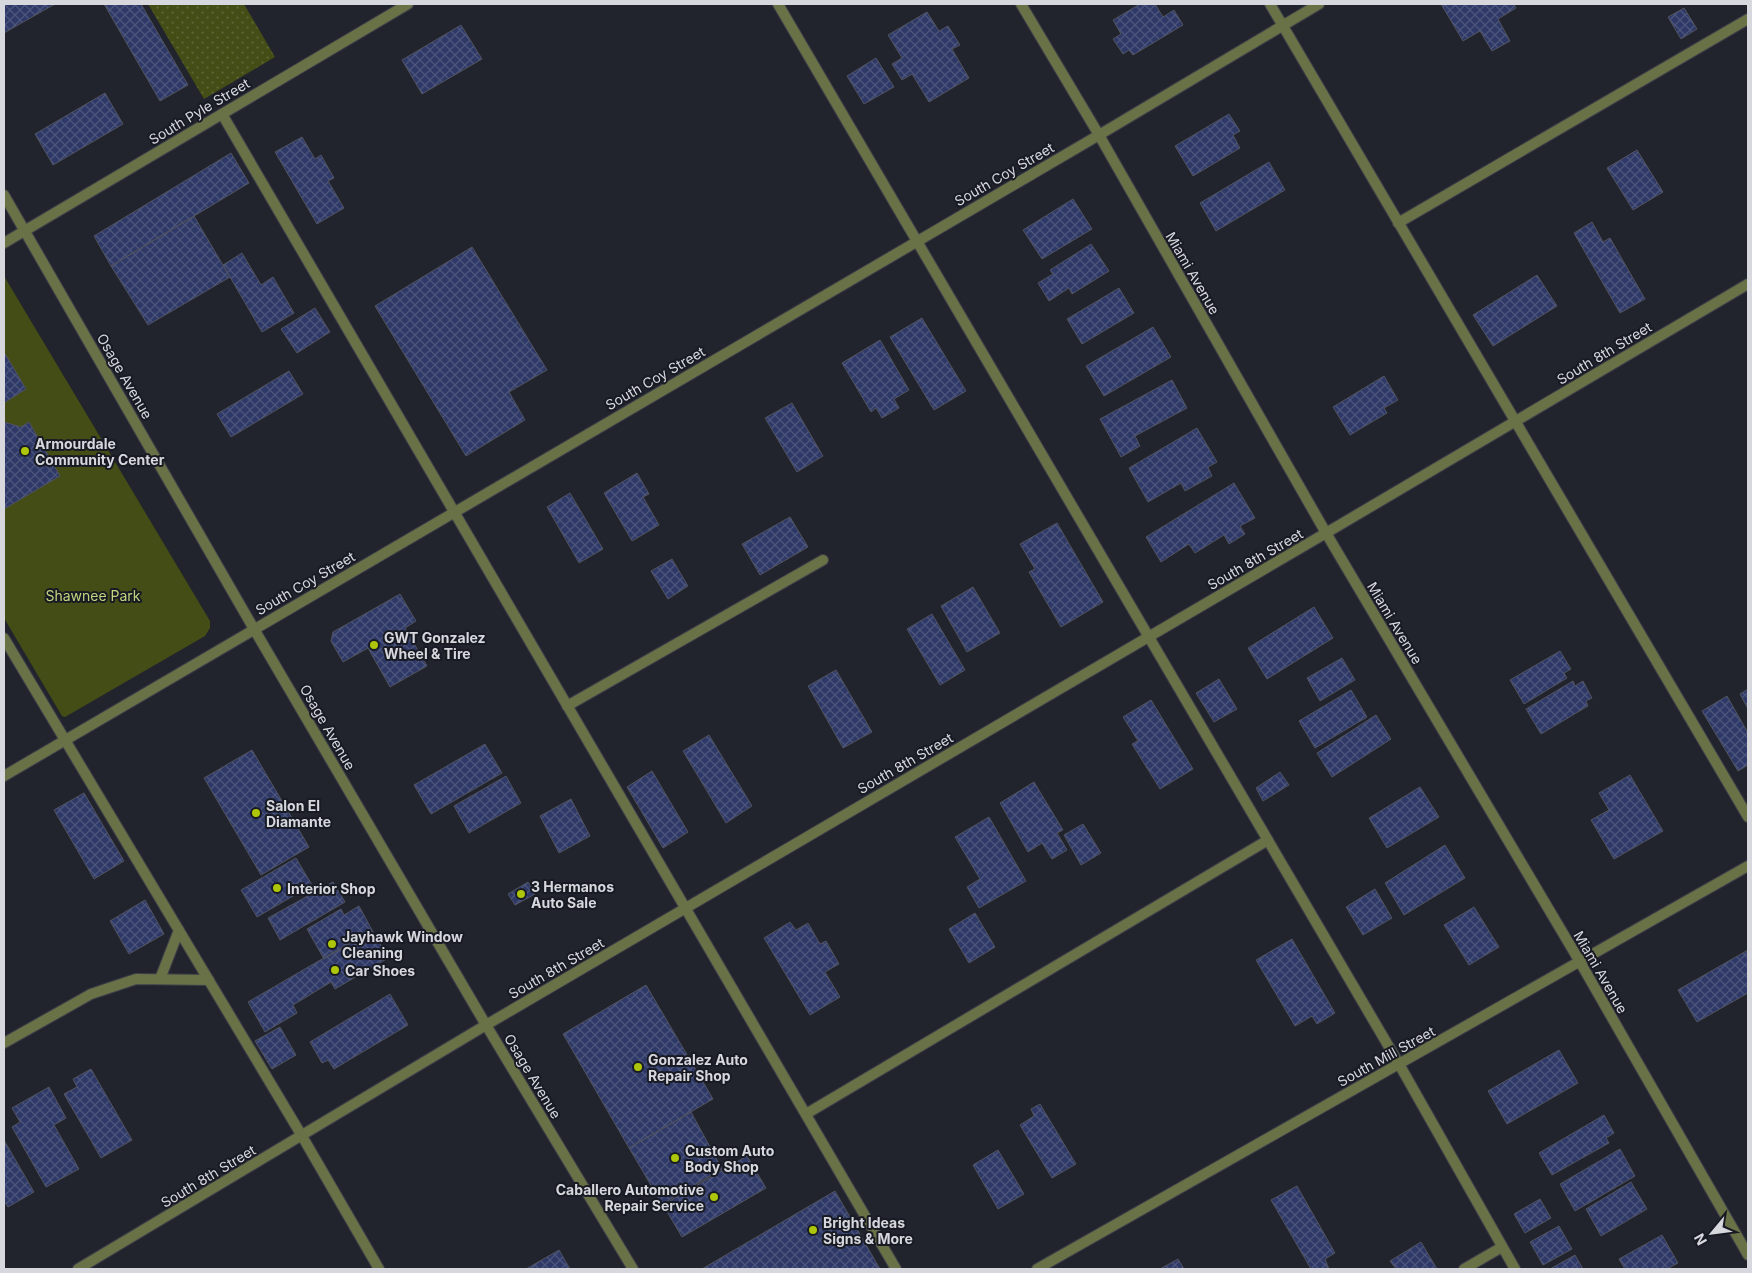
<svg xmlns="http://www.w3.org/2000/svg" width="1752" height="1273" viewBox="0 0 1752 1273" font-family="Inter,sans-serif">
<style>
.grass{fill:url(#grass-dots)}
.park{fill:#444d15}
.building{fill:url(#building-cross-hatch);stroke:#50535d}
.lines{fill:none;stroke-linecap:round;stroke-linejoin:round}
.service-casing{stroke:#3e4149;stroke-width:12}
.minor-casing{stroke:#3e4149;stroke-width:12}
.tertiary-casing{stroke:#3e4149;stroke-width:12}
.service{stroke:#697247;stroke-width:10}
.minor{stroke:#697247;stroke-width:10}
.tertiary{stroke:#697247;stroke-width:10}
.poi-dot{fill:#aec60a;stroke:#181b23;stroke-width:2}
.labels{text-anchor:middle;dominant-baseline:central;stroke-width:4;stroke-linejoin:round;paint-order:stroke}
.street-label{font-size:14px;fill:#d6d8de;stroke:#181b23}
.poi-label{font-size:14px;font-weight:bold;fill:#d6d8de;stroke:#181b23;text-anchor:start}
.park-label{font-size:14px;fill:#c3d47e;stroke:#181b23}
</style>
<defs>
<pattern id="grass-dots" width="8" height="8" patternUnits="userSpaceOnUse" patternTransform="scale(1.25)"><rect width="8" height="8" fill="#444d15"/><path d="M2 2h.1M6 6h.1" fill="none" stroke="#5e6637" stroke-width="1.8" stroke-linecap="round"/></pattern>
<pattern id="building-cross-hatch" width="8" height="8" patternUnits="userSpaceOnUse" patternTransform="scale(1.25)"><rect width="8" height="8" fill="#2f3967"/><path d="M0 0l8 8M0 8l8-8" fill="none" stroke="#4c557c"/></pattern>
</defs>
<rect width="100%" height="100%" fill="#21242d"/>
<path class="grass" d="M148 4H244L275 57 204 99Z"/>
<path class="park" d="M4 276 210 621V628L205 636 65 717 62 716 4 618Z"/>
<path class="building" d="M4 4H55L4 33Z
M104 4H141L188 85 160 101Z
M1140 4H1155L1163 17 1174 10 1183 25 1133 55 1129 50 1123 54 1113 39 1121 34 1113 20Z
M1441 4H1514L1516 8 1498 19 1510 41 1492 51 1480 31 1463 41Z
M1684 8 1697 29 1681 39 1668 17Z
M927 12 939 31 948 26 960 45 952 49 969 78 929 102 912 74 902 80 892 64 902 58 888 35Z
M461 25 482 59 422 94 402 60Z
M876 58 894 87 864 104 847 76Z
M105 93 123 124 53 165 35 134Z
M1229 114 1240 131 1233 135 1240 148 1193 176 1175 146Z
M302 137 315 159 321 155 334 178 328 181 344 208 317 224 275 152Z
M1637 150 1663 192 1633 210 1607 168Z
M231 153 249 183 111 266 94 236Z
M1269 162 1285 190 1216 231 1200 203Z
M1073 199 1092 229 1042 259 1023 230Z
M194 216 230 277 148 325 111 266Z
M1592 222 1603 242 1610 238 1645 299 1620 313 1574 233Z
M1091 244 1109 271 1072 294 1069 288 1049 301 1038 283 1053 274 1050 270Z
M472 247 547 370 509 392 525 420 466 456 375 306Z
M242 253 261 285 273 277 294 313 262 332 223 265Z
M1537 275 1557 306 1493 346 1473 315Z
M1119 288 1134 313 1082 344 1067 319Z
M315 308 330 332 297 353 281 329Z
M922 318 966 391 934 410 890 337Z
M1153 327 1171 357 1104 396 1086 366Z
M880 340 909 390 894 399 899 408 882 418 876 408 871 412 842 363Z
M4 352 26 389 4 403Z
M289 371 303 394 231 437 217 414Z
M1384 376 1398 400 1384 408 1387 413 1350 435 1333 407Z
M1172 380 1187 408 1135 436 1140 446 1121 457 1100 419Z
M792 403 823 456 797 472 765 418Z
M4 422 21 427 29 422 60 476 4 509Z
M1197 428 1217 462 1208 467 1212 476 1185 491 1181 483 1148 502 1129 468Z
M637 473 649 494 643 497 659 525 632 541 604 493Z
M1234 483 1255 518 1240 526 1245 534 1229 544 1224 535 1195 553 1189 544 1161 562 1146 537Z
M570 493 603 549 579 563 547 507Z
M790 517 808 547 760 575 742 544Z
M1057 523 1103 602 1061 627 1029 572 1035 569 1020 544Z
M672 559 688 586 668 599 651 571Z
M973 587 1000 633 967 652 941 606Z
M400 594 416 621 405 628 427 666 390 687 368 648 343 662 331 641 333 632Z
M1314 607 1333 638 1267 679 1248 648Z
M932 614 965 670 940 685 907 629Z
M1560 651 1571 669 1564 673 1567 678 1524 704 1510 680Z
M1342 658 1355 680 1320 701 1307 678Z
M836 670 872 732 843 748 808 686Z
M1219 679 1237 709 1214 722 1196 693Z
M1573 681 1575 686 1583 681 1592 698 1586 701 1588 706 1541 734 1526 709Z
M1748 689V709L1740 694Z
M1351 690 1367 717 1315 748 1299 721Z
M1727 696 1748 733V765L1738 771 1702 711Z
M1151 700 1193 769 1160 789 1132 744 1138 741 1123 717Z
M1376 715 1391 739 1332 777 1317 753Z
M709 735 752 806 726 823 683 751Z
M485 744 502 773 431 814 414 785Z
M252 750 309 847 261 875 204 778Z
M652 771 688 832 663 848 627 787Z
M1280 772 1289 785 1263 801 1256 788Z
M1630 775 1663 831 1614 859 1591 820 1609 810 1599 793Z
M506 776 521 803 469 833 454 806Z
M1034 782 1063 830 1057 833 1067 850 1052 859 1042 843 1028 852 1000 803Z
M1420 787 1439 817 1387 848 1369 818Z
M84 793 124 861 94 879 54 810Z
M571 799 590 836 559 853 540 816Z
M989 817 1026 881 979 908 967 887 980 879 955 837Z
M1083 824 1101 853 1081 865 1064 835Z
M1445 845 1465 878 1404 915 1385 883Z
M296 858 312 885 257 917 241 890Z
M333 882 345 902 280 940 268 918Z
M528 882 535 894 515 905 508 894Z
M1375 889 1392 918 1363 935 1346 907Z
M145 900 164 934 129 954 110 921Z
M359 906 372 930 324 959 307 929 341 909 344 915Z
M1474 907 1499 947 1469 965 1444 925Z
M975 913 995 947 969 963 949 929Z
M790 922 796 930 808 923 820 944 826 941 839 964 825 972 840 997 810 1015 764 938Z
M372 930 388 958 335 989 331 982 293 1005 297 1013 265 1032 248 1002Z
M1292 939 1335 1013 1317 1024 1312 1016 1295 1026 1256 960Z
M1748 950V993L1697 1022 1678 990Z
M646 985 713 1099 629 1148 563 1034Z
M390 994 408 1025 334 1069 328 1060 322 1063 310 1042Z
M280 1027 296 1055 272 1069 255 1041Z
M1559 1050 1578 1083 1507 1124 1488 1091Z
M91 1069 132 1140 101 1158 64 1094 77 1087 73 1079Z
M49 1087 66 1118 54 1125 79 1169 46 1187 12 1127 20 1122 12 1108Z
M1040 1104 1076 1164 1052 1178 1020 1125 1034 1116 1031 1109Z
M691 1112 722 1169 662 1204 629 1148Z
M1604 1115 1614 1133 1606 1138 1609 1143 1552 1175 1539 1153Z
M4 1140 34 1192 8 1207 4 1201Z
M1620 1149 1635 1176 1575 1211 1560 1184Z
M998 1150 1024 1194 998 1209 973 1165Z
M747 1156 766 1188 682 1237 663 1205Z
M1631 1182 1647 1209 1601 1236 1586 1209Z
M1297 1186 1335 1253 1325 1259 1329 1269H1311L1271 1200Z
M835 1191 880 1269H702Z
M1540 1199 1551 1218 1525 1233 1514 1214Z
M1559 1226 1572 1249 1543 1265 1530 1242Z
M1662 1235 1678 1263 1667 1269H1625L1619 1259Z
M1421 1242 1437 1269H1396L1390 1261Z
M559 1250 570 1269H526Z
M1575 1255 1583 1269H1550Z
M1178 1259 1184 1269H1160Z"/>
<g class="lines">
<g class="service-casing">
<path id="service" d="M778 4 1399 1064 1515 1269
M1270 4 1748 817
M222 114 896 1269
M1398 223 1748 19
M4 638 302 1136 379 1269
M567 706 823 560
M160 979 179 930
M4 1043 91 994 136 979 209 980
M806 1114 1268 840
M1464 1269 1502 1247"/>
</g>
<g class="minor-casing">
<path id="minor" d="M1021 4 1099 135 1326 533 1580 962 1748 1255
M4 243 408 4
M4 776 1099 135 1319 4
M78 1269 486 1025 1326 533 1748 284
M1037 1269 1748 866"/>
</g>
<g class="tertiary-casing">
<path id="tertiary" d="M4 195 254 629 486 1025 633 1269"/>
</g>
<use href="#service" class="service"/>
<use href="#minor" class="minor"/>
<use href="#tertiary" class="tertiary"/>
</g>
<g class="poi-dot">
<circle cx="25" cy="451" r="5"/>
<circle cx="374" cy="645" r="5"/>
<circle cx="256" cy="813" r="5"/>
<circle cx="277" cy="888" r="5"/>
<circle cx="521" cy="894" r="5"/>
<circle cx="332" cy="944" r="5"/>
<circle cx="335" cy="970" r="5"/>
<circle cx="638" cy="1067" r="5"/>
<circle cx="675" cy="1158" r="5"/>
<circle cx="714" cy="1197" r="5"/>
<circle cx="813" cy="1230" r="5"/>
</g>
<g class="labels">
<g class="street-label">
<text transform="translate(199 111) rotate(-31)">South Pyle Street</text>
<text transform="translate(1004 174) rotate(-30)">South Coy Street</text>
<text transform="translate(1193 273) rotate(60)">Miami Avenue</text>
<text transform="translate(1604 353) rotate(-31)">South 8th Street</text>
<text transform="translate(125 376) rotate(60)">Osage Avenue</text>
<text transform="translate(655 378) rotate(-30)">South Coy Street</text>
<text transform="translate(1255 559) rotate(-30)">South 8th Street</text>
<text transform="translate(305 583) rotate(-30)">South Coy Street</text>
<text transform="translate(1395 623) rotate(59)">Miami Avenue</text>
<text transform="translate(328 727) rotate(60)">Osage Avenue</text>
<text transform="translate(905 763) rotate(-30)">South 8th Street</text>
<text transform="translate(556 968) rotate(-30)">South 8th Street</text>
<text transform="translate(1601 972) rotate(60)">Miami Avenue</text>
<text transform="translate(1386 1056) rotate(-29)">South Mill Street</text>
<text transform="translate(533 1076) rotate(59)">Osage Avenue</text>
<text transform="translate(208 1176) rotate(-31)">South 8th Street</text>
</g>
<g class="poi-label">
<text x="35" y="443">Armourdale<tspan x="35" dy="16">Community Center</tspan></text>
<text x="384" y="637">GWT Gonzalez<tspan x="384" dy="16">Wheel &amp; Tire</tspan></text>
<text x="266" y="805">Salon El<tspan x="266" dy="16">Diamante</tspan></text>
<text x="531" y="886">3 Hermanos<tspan x="531" dy="16">Auto Sale</tspan></text>
<text x="287" y="888">Interior Shop</text>
<text x="342" y="936">Jayhawk Window<tspan x="342" dy="16">Cleaning</tspan></text>
<text x="345" y="970">Car Shoes</text>
<text x="648" y="1059">Gonzalez Auto<tspan x="648" dy="16">Repair Shop</tspan></text>
<text x="685" y="1150">Custom Auto<tspan x="685" dy="16">Body Shop</tspan></text>
<text x="704" y="1189" text-anchor="end">Caballero Automotive<tspan x="704" dy="16">Repair Service</tspan></text>
<text x="823" y="1222">Bright Ideas<tspan x="823" dy="16">Signs &amp; More</tspan></text>
</g>
<g class="park-label">
<text x="93" y="595">Shawnee Park</text>
</g>
</g>
<rect width="1752" height="1273" fill="none" stroke="#d6d8de" stroke-width="10"/>
<g transform="translate(1712 1233) rotate(241)" stroke="#181b23" stroke-width="4" paint-order="stroke">
<path d="M0-4L9 19L0 12L-9 19Z" fill="#d6d8de"/>
<text y="-8" font-size="14" font-weight="bold" text-anchor="middle" fill="#d6d8de">N</text>
</g>
</svg>
